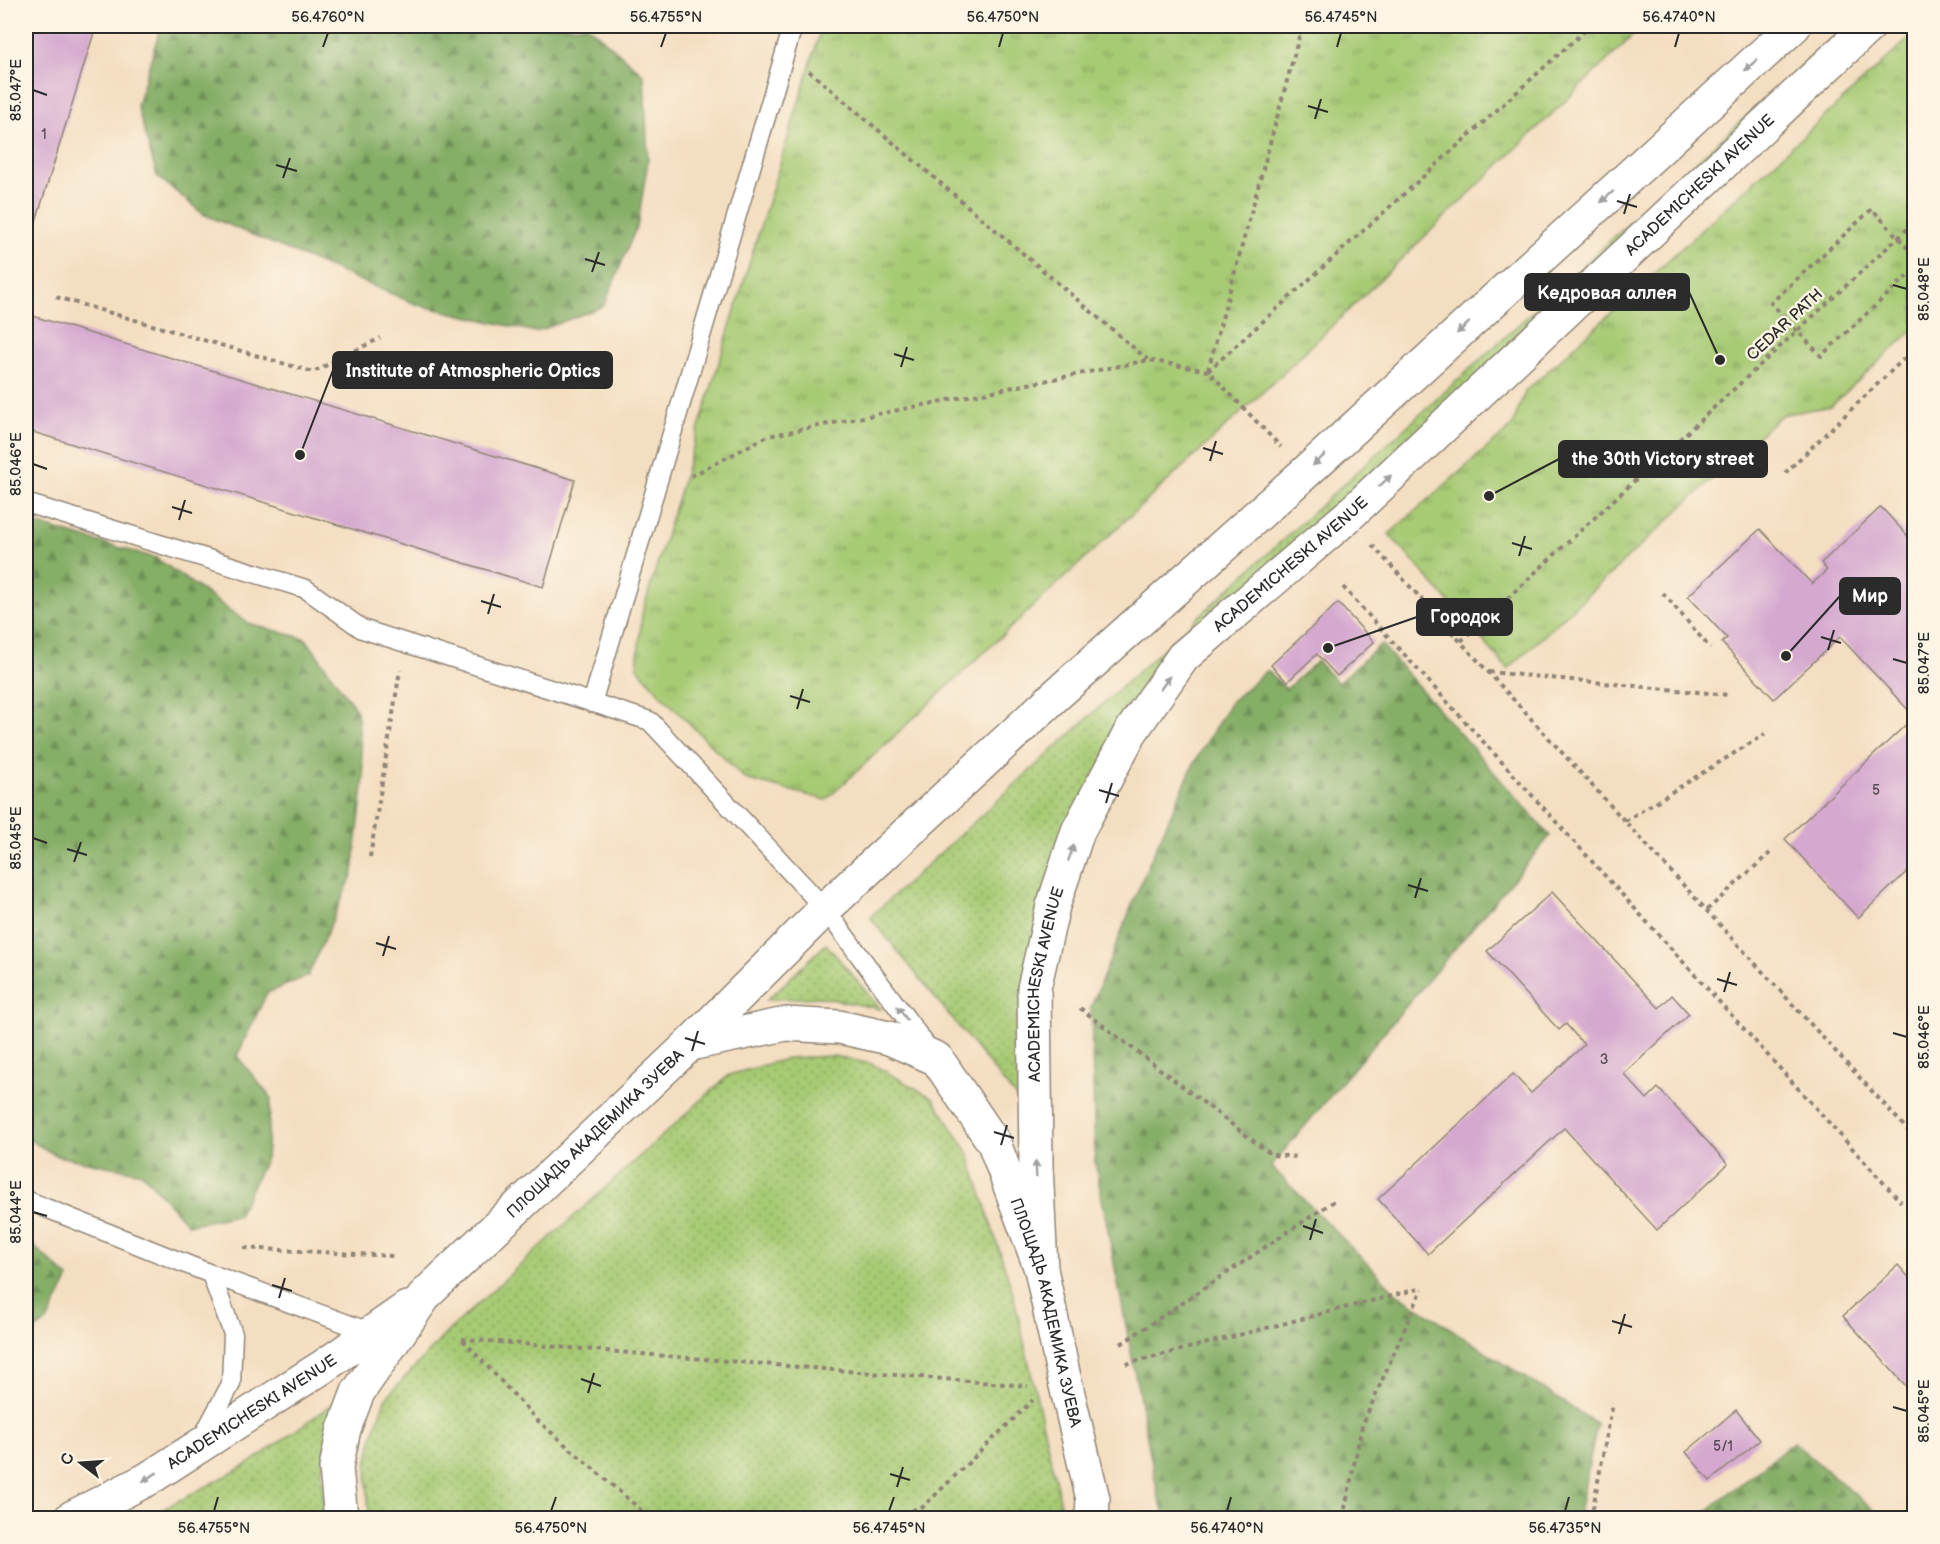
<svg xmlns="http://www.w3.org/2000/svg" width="1940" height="1544" viewBox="0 0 1940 1544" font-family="'Balsamiq Sans',sans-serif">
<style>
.grass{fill:url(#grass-dots);stroke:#697a50;stroke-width:1.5}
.forest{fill:url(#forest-firs);stroke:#586c48;stroke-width:1.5}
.park{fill:url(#park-tufts);stroke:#697a50;stroke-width:1.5}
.building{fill:#d4a8cf}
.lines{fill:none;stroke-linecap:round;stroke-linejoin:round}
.service-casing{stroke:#908476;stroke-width:21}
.secondary-casing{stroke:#908476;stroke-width:36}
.path{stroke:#908476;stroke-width:4;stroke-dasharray:4.5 4.5;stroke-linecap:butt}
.service{stroke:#fff;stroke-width:18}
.secondary{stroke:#fff;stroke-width:33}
.oneway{fill:#a0a0a0}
.ticks{fill:none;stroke:#2b2b2b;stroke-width:2}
.labels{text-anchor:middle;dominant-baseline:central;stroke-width:5;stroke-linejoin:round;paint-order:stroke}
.number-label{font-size:14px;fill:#554a54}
.street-label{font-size:16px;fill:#2b2b2b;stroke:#fcf5e5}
.leader{fill:none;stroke:#2b2b2b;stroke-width:2}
.callout-dot{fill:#2b2b2b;stroke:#fcf5e5;stroke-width:2}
.callout{fill:#2b2b2b;stroke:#2b2b2b;stroke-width:2}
.callout-label{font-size:18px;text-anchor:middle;font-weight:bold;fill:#fff}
.neatline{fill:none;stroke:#2b2b2b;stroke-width:2}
.ticks-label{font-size:15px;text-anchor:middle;fill:#2b2b2b}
</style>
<defs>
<pattern id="grass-dots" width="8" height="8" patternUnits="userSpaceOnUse" patternTransform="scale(1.5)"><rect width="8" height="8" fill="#a7ca74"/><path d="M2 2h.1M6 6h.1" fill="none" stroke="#88a45f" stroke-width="1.8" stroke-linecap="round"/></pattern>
<pattern id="forest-firs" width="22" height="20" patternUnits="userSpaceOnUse" patternTransform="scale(1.5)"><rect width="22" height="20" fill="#85ae66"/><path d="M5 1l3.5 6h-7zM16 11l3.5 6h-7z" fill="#6d8e54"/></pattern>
<pattern id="park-tufts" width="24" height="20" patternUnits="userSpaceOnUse" patternTransform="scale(1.5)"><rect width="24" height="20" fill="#a7ca74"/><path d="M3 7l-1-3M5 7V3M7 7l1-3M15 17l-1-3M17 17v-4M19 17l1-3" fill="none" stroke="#88a45f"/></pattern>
</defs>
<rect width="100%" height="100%" fill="#fcf5e5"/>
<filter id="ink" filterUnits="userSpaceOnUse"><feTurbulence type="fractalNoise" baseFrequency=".0167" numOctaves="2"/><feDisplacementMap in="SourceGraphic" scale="12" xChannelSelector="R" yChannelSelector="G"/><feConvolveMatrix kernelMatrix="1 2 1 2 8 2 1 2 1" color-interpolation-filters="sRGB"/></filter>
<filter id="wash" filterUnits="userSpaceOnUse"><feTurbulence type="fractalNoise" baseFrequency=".008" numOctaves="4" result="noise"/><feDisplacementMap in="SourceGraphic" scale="24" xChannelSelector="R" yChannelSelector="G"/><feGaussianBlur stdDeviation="1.35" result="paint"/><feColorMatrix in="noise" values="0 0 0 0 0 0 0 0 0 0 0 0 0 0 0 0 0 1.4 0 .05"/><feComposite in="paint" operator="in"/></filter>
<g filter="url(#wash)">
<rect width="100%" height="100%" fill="#f4dec1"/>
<path class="grass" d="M1845 26H1862L1144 698 1036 958 1027 1111 870 917Z
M826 944 881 1009 820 997 767 1000Z
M833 1056 872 1064 933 1098 968 1152 1013 1293 1064 1518H371L368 1507 367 1466 373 1434 385 1399 449 1330 729 1075 789 1058Z
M334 1403 322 1470 324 1518H146L247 1465Z"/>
<path class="forest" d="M161 26H588L644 75 648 160 638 223 604 306 536 332 418 305 203 214 157 176 137 106Z
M26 521 156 558 248 623 306 639 357 711 364 778 353 873 308 976 267 993 237 1056 271 1098 266 1158 238 1215 188 1225 142 1173 57 1156 26 1138Z
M1381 644 1550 836 1271 1166 1396 1293 1597 1424 1578 1518H1165L1158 1495 1095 1162 1091 1007 1149 863 1194 763 1230 703 1267 670 1286 689 1317 661 1338 683Z
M26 1241 30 1243 69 1278 47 1322 26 1335Z
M1793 1442 1883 1518H1698Z"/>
<path class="park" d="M822 26H1643L1278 378 826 800 745 779 663 697 637 667 642 614Z
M1914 34V329L1831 406 1781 415 1508 669 1389 534 1512 426 1525 392Z"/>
<g id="blocks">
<path class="building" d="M26 26H96L29 244 26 243Z
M26 314 575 480 543 587 26 430Z
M1881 507 1914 543V716L1840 637 1774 699 1722 643 1727 638 1688 596 1760 529 1812 584 1827 570 1821 563Z
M1338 603 1374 642 1337 676 1317 654 1287 682 1271 665Z
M1914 717V865L1858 918 1785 839Z
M1552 892 1659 1008 1672 995 1689 1014 1624 1074 1647 1099 1658 1088 1728 1164 1657 1230 1564 1128 1428 1254 1378 1199 1513 1074 1531 1093 1584 1045 1566 1024 1559 1030 1487 951Z
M1898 1265 1914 1283V1395L1843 1316Z
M1736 1410 1760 1440 1710 1481 1686 1452Z"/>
</g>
</g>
<g filter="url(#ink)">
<use href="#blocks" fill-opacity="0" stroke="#908476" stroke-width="1.5"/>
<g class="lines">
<g class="service-casing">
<path id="service" d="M26 503 306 589 362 629 650 721 825 909 931 1052
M592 703 793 26
M26 1200 211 1274 372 1333
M202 1438 231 1384 233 1334 211 1274"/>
</g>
<g class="secondary-casing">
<g id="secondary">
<path id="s1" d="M690 1044 786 1024 839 1027 889 1038 937 1059 994 1143 1041 1269 1063 1373 1093 1499 1092 1518"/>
<path id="s2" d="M1041 1269 1036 1165 1034 988 1053 906 1078 831 1130 733 1183 657 1347 517 1869 26"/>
<path id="s3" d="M71 1518 148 1479 324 1366 407 1308"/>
<path id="s4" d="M341 1518 336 1468 344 1429 358 1392 426 1294 690 1044 825 909 1055 696 1306 472 1794 26"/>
</g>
</g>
<path class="path" d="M809 71 1148 360
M1914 255 1872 209 1771 303 1821 356 1914 270
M56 297 313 372 380 338
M1208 370 1302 26
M1208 371 1590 26
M1785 473 1914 349
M691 476 768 436 1149 360 1208 371 1281 447
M1372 545 1914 1137
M1343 587 1901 1202
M1663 593 1710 648
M1461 641 1914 223
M1489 672 1729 695
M1625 821 1765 734
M370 857 400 670
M1707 910 1770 853
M1080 1008 1272 1155 1299 1157
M244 1248 394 1256
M462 1339 1028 1386
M463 1340 537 1420 650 1518
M1121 1344 1337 1199
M1126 1364 1422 1288
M886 1518 923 1507 1033 1400
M1343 1518 1362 1426 1422 1289
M1591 1518 1613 1403"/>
<use href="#service" class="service"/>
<use href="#secondary" class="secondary"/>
</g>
<defs><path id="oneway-solid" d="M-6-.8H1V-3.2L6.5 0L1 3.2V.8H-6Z" transform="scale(1.5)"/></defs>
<g class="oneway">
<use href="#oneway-solid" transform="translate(1751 65) rotate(138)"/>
<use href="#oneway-solid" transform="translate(1607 197) rotate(138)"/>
<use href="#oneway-solid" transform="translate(1463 328) rotate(138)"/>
<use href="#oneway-solid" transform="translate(1319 460) rotate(138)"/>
<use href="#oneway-solid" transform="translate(1385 481) rotate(-43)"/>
<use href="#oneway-solid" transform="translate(1165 683) rotate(-55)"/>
<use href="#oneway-solid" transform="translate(1071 853) rotate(-71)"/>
<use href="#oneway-solid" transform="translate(902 1013) rotate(-127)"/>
<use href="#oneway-solid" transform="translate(1036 1169) rotate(-92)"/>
<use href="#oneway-solid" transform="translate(150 1477) rotate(149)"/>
</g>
</g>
<path class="ticks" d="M323 47 328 33M661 47 666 33M999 47 1003 33M1337 47 1341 33M1675 47 1679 33M33 90 47 95M1308 106 1328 112M1315 119 1321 99M276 165 297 171M283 178 290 158M1617 201 1637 207M1624 214 1630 194M585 259 605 265M592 272 599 252M1893 285 1907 289M894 354 914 360M901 367 907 347M1203 448 1223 454M1210 461 1216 441M33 464 47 469M172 507 192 513M179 520 185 500M1512 543 1532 549M1519 556 1525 536M481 601 501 607M488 614 494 594M1821 637 1841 643M1828 650 1834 630M1893 659 1907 663M790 696 810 702M797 709 803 689M1099 790 1119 796M1106 803 1112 783M33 838 47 843M67 849 87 855M74 862 81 842M1408 885 1428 891M1415 898 1421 878M376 943 396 949M383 956 389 936M1717 979 1737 985M1724 992 1730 972M1893 1033 1907 1037M685 1038 705 1044M692 1051 698 1031M994 1132 1014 1138M1001 1145 1007 1125M33 1212 47 1216M1303 1226 1323 1233M1310 1240 1316 1219M272 1285 292 1291M279 1298 285 1278M1612 1321 1632 1327M1619 1334 1625 1314M581 1379 601 1386M588 1393 594 1373M1893 1407 1907 1411M890 1474 910 1480M897 1487 903 1467M214 1511 218 1497M551 1511 556 1497M889 1511 894 1497M1227 1511 1231 1497M1565 1511 1569 1497"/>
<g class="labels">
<g class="number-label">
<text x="44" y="134">1</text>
<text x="1876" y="790">5</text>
<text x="1604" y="1059">3</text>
<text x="1723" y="1446">5/1</text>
</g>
<g class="street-label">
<text stroke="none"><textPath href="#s2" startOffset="1348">ACADEMICHESKI AVENUE</textPath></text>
<text transform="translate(1785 325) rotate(-43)">CEDAR PATH</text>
<text stroke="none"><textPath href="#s2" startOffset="790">ACADEMICHESKI AVENUE</textPath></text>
<text stroke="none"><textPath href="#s2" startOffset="286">ACADEMICHESKI AVENUE</textPath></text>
<text stroke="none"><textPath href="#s4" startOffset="482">ПЛОЩАДЬ АКАДЕМИКА ЗУЕВА</textPath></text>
<text stroke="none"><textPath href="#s1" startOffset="534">ПЛОЩАДЬ АКАДЕМИКА ЗУЕВА</textPath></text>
<text stroke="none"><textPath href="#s3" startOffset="210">ACADEMICHESKI AVENUE</textPath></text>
</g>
</g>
<path class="leader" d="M1720 360L1689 292M300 455L333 370M1489 496L1559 459M1786 656L1840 596M1328 648L1417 617"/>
<g class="callout-dot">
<circle cx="1720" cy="360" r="6"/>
<circle cx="300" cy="455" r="6"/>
<circle cx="1489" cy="496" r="6"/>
<circle cx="1786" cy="656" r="6"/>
<circle cx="1328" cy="648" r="6"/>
</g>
<g class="callout">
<rect x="1525" y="274" width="164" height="36" rx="6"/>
<rect x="333" y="352" width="279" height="36" rx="6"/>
<rect x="1559" y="441" width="208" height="36" rx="6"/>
<rect x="1840" y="578" width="60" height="36" rx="6"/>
<rect x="1417" y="599" width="95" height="36" rx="6"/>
</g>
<g class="callout-label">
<text x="1607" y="299">Кедровая аллея</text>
<text x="473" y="377">Institute of Atmospheric Optics</text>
<text x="1663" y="465">the 30th Victory street</text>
<text x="1870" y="602">Мир</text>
<text x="1465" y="623">Городок</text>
</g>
<rect width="1940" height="1544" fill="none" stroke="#fcf5e5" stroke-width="66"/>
<g transform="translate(81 1463) rotate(287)" stroke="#fcf5e5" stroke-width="4.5" paint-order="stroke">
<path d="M0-4.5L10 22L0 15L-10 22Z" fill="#2b2b2b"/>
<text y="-9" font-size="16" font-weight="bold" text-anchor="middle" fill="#2b2b2b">С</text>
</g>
<rect x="33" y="33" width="1874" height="1478" class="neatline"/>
<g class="ticks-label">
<text x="328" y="22">56.4760°N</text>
<text x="666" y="22">56.4755°N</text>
<text x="1003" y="22">56.4750°N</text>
<text x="1341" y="22">56.4745°N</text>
<text x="1679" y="22">56.4740°N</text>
<text transform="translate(16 90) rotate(-90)" y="5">85.047°E</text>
<text transform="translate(1924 289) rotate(-90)" y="5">85.048°E</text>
<text transform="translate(16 464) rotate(-90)" y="5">85.046°E</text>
<text transform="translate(1924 663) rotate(-90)" y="5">85.047°E</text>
<text transform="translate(16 838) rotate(-90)" y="5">85.045°E</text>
<text transform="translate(1924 1037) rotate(-90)" y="5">85.046°E</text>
<text transform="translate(16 1212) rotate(-90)" y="5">85.044°E</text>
<text transform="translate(1924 1411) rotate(-90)" y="5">85.045°E</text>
<text x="214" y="1533">56.4755°N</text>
<text x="551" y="1533">56.4750°N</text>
<text x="889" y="1533">56.4745°N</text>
<text x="1227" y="1533">56.4740°N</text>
<text x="1565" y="1533">56.4735°N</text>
</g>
</svg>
